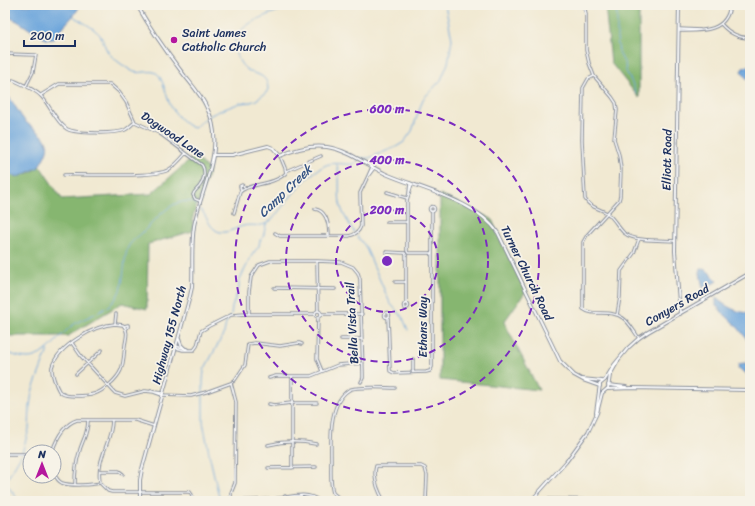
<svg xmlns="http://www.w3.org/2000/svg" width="755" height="506" viewBox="0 0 755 506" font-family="Sriracha,sans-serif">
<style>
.forest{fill:#86b66f;stroke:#507266}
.water{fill:#6da6dc;stroke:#446a9d}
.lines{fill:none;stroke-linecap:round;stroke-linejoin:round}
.stream{stroke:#6da6dc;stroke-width:1}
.minor-casing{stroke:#868c98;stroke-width:3.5}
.tertiary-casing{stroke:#868c98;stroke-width:4}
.secondary-casing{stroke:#868c98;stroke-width:4}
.minor{stroke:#fff;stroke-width:1.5}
.tertiary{stroke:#fff;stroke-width:2}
.secondary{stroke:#fff;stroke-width:2}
.ring{fill:none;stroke:#7b2cbf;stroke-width:2;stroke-dasharray:7 5}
.poi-dot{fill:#b5179e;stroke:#f7f3e8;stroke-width:1.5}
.labels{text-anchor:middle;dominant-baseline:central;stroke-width:3.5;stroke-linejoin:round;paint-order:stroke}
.poi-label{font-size:12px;fill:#1b2f5e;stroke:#f7f3e8;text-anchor:start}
.street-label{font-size:12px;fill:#1b2f5e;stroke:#f7f3e8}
.water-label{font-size:13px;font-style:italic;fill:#345384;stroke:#f7f3e8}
.centre{fill:#7b2cbf;stroke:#f7f3e8;stroke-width:2}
.ring-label{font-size:12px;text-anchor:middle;font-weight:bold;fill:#7b2cbf;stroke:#f7f3e8;stroke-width:3.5;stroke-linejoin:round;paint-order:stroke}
</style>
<rect width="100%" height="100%" fill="#f7f3e8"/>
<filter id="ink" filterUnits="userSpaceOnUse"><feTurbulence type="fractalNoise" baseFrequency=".025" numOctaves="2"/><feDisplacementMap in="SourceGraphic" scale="8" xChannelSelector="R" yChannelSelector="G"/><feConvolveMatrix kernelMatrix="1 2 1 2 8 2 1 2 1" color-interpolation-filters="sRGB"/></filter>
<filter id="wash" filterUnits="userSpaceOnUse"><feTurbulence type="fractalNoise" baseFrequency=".012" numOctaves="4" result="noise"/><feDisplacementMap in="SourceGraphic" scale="16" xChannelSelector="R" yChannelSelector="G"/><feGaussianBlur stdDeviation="0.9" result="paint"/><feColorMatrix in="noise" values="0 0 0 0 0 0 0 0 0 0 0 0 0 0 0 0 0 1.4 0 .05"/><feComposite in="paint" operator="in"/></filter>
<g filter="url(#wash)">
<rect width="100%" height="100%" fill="#f1e9d2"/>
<path class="forest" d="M605 5H639V98L611 63Z
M194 156 209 170 207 178 193 216V231L148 244 147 309 122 303 68 336H5V167C21 176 24 178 40 166L62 199 151 194Z
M440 194 492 219 498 235 526 291 504 322 539 390 440 380Z"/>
<path class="water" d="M5 5H80C77 13 69 20 63 27 60 31 57 37 53 39 42 44 20 17 5 17Z
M750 65V80L747 79 741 71 743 68Z
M5 93C14 101 18 114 27 123 34 129 44 134 47 143 50 150 41 162 38 168 24 172 20 183 5 171Z
M701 269C708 269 713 276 717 281L707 287 703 288 700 273Z
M716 298C725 306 737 313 750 313V345C743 332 736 325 725 315 721 312 721 309 716 306Z
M744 363 750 364V380L746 373 738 368 739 364Z"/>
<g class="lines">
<path class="stream" d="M272 5 276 10
M614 5 617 15V38L619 53 625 64 626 71 634 87 636 94
M73 16C82 22 93 27 100 35 104 40 104 47 108 52 112 58 125 67 132 71 140 76 154 66 160 77 164 84 166 94 169 102 172 111 185 126 194 128L207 117 217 112 240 103 251 102 256 100 266 93 268 89C267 71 254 77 245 68 241 65 239 60 237 56 222 24 278 11 299 5
M337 165C341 178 338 190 340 203 342 214 349 223 354 232
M200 209C207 215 208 226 217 231 225 235 236 228 243 226 251 224 258 227 265 224 273 221 277 213 282 207 294 193 307 175 324 166 332 161 345 165 354 164L360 158H369L396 147 404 142 412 131 423 99 441 80 448 63 452 39 445 5
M357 236 365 246 390 303 403 318 408 330
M5 352C14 355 25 360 34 357 51 352 61 332 76 323 86 317 106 311 113 302 126 287 122 268 127 250 129 242 137 238 143 232 157 219 173 195 196 203V206
M22 453 29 429 30 406 32 392 48 350
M5 481 9 476 21 455
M5 482 19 501
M220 501 210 458 203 422V381L204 370 224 333 226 323 231 316 232 307 239 288V281L252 255 259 246 260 240 263 238 266 224"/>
</g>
</g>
<g filter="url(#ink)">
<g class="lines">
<g class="minor-casing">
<path id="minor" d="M584 5 586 14V50L589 63 594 76 612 97 616 103 617 110 614 139 619 155 621 169 620 196 619 200 587 235 583 242V309C593 317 611 309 623 318 630 323 634 332 639 338
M721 24C729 33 738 38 750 38
M679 29 700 30
M679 31C700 31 727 33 730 5
M5 54 36 55 33 72 26 86
M594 76 588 79 583 88 582 140 585 199C590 208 600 208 608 214 614 219 618 227 624 233 635 242 661 240 675 241
M13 80C22 84 35 89 42 97 50 106 56 122 67 129 76 134 116 134 125 130 129 128 132 124 135 122
M41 95 59 84H110L119 92 126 102 135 122 159 133 202 165C206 171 204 181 199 187 196 190 194 191 193 195L195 199 200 201
M286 171 321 156
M64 175C84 174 154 178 168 170 175 166 181 159 186 153
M368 176 372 167
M241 191 240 186 242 185 245 188
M387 192 407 198
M409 193 410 183
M429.5 209a2.5 2.5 0 1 1 5 0a2.5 2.5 0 1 1-5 0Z
M315 209C328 211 329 226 329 236
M234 213 240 192C248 183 273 186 286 173L285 168 280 156
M387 222H406
M275 233 280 236H349C355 235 359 232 361 226L360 193 368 176 374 168
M407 251V200L412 184
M407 251 408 253H432
M386 252 405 253 406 255
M317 261 318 311
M395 282H406
M274 288 335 289
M403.5 306a2.5 2.5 0 1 1 5 0a2.5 2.5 0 1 1-5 0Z
M406 304V255
M315 314a3 3 0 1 1 6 0a3 3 0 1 1-6 0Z
M384.5 315a2.5 2.5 0 1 1 5 0a2.5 2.5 0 1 1-5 0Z
M249 314V292L251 277 259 265 270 261H317L341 262 353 267 358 273 360 279 363 373V378L361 382
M321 314H362
M617 315 620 297 621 271 634 253 639 239
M318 317 317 359 322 371
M388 317 390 371 394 373 426 372 430 371 432 367V211
M115 324 123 325C129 331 126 338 125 345 124 353 124 362 121 370 117 379 104 391 94 394 88 396 82 396 76 396 70 396 63 396 59 391 56 386 51 373 52 367 58 346 95 325 115 324Z
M115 324 116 314
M124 326 128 325V327L126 329
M341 339H362
M72 343 81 356 115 393 125 396 145 391 163 393
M176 346 187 349
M176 348 183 350H194L197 346 201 331 209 326 231 315 246 314H315
M413 359V372
M76 374 102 350
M292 376V468
M269 378 276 376H311L338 365 363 363
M231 383 236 402 235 483 231 493V500C244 501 260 500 273 499 287 498 307 490 319 501
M151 391 162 395 191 396 206 392 231 383 235 380 245 365 248 344 255 343 280 346 299 343 302 344
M269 404 274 405 292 403H317
M268 445C284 441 300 441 316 444
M52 452C56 440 64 424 77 420H135L154 426
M5 454H30
M268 468 316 467
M100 471H119L123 474
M54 473C56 478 58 481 62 483 70 486 92 485 100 483L108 491 112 492H190L192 495V501
M100 482C96 457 112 443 112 420
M75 484C75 474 76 463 79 453 82 440 88 435 88 420
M285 496 286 501
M534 499 694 501
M343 501 333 493C330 483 331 473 331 462 331 441 328 403 349 390 356 386 385 388 395 388
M384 501C378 491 373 478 376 466H421L425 468 427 475 426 501"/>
</g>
<g class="tertiary-casing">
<path id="tertiary" d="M679 5 675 251 680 314
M214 155H232L268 146 273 148 280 156C295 149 310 145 327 147 348 150 367 165 386 174 420 189 476 200 498 233L560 361 574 375 583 380 600 386
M582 379 602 381
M608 385 626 387
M607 389 631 388 750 390"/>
</g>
<g class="secondary-casing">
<path id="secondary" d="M137 5C150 28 165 50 181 71 190 83 201 94 207 108 227 148 201 187 194 226 191 246 193 267 192 287L190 296 142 469 140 480V501
M179 339 181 345 184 348
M596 413 600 384 605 380 614 365 628 348 639 338 648 332 750 273
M531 501 566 462 588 432 597 413 602 393 608 388 610 375 618 361"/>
</g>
<use href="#minor" class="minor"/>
<use href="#tertiary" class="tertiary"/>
<use href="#secondary" class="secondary"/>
</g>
</g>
<g class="ring">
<circle cx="387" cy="261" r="51"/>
<circle cx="387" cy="261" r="101"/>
<circle cx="387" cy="261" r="152"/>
</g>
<circle class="poi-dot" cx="174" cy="40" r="4"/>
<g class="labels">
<g class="poi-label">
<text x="182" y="33">Saint James<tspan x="182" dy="14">Catholic Church</tspan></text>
</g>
<g class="street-label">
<text transform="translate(173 135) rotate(34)">Dogwood Lane</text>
<text transform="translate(667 160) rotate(-89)">Elliott Road</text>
<text transform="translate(527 273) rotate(64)">Turner Church Road</text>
<text transform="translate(677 305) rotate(-30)">Conyers Road</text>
<text transform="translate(352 323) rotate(-93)">Bella Vista Trail</text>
<text transform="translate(423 327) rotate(-90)">Ethans Way</text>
<text transform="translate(169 335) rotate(-75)">Highway 155 North</text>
</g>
<g class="water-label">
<text transform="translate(285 191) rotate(-44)">Camp Creek</text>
</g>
</g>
<circle cx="387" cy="261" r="6" class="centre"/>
<g class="ring-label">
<text x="387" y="113">600 m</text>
<text x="387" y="164">400 m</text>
<text x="387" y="214">200 m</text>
</g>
<rect width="755" height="506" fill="none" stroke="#f7f3e8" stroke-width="20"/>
<g transform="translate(42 464)"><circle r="19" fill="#f7f3e8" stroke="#9fa5b1"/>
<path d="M0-3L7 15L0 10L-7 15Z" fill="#b5179e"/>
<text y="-6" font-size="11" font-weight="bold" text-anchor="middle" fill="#1b2f5e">N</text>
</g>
<path d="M24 40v6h51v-6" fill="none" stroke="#1b2f5e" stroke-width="2"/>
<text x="30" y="40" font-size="12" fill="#1b2f5e" stroke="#f7f3e8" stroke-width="3" paint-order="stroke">200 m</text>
</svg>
